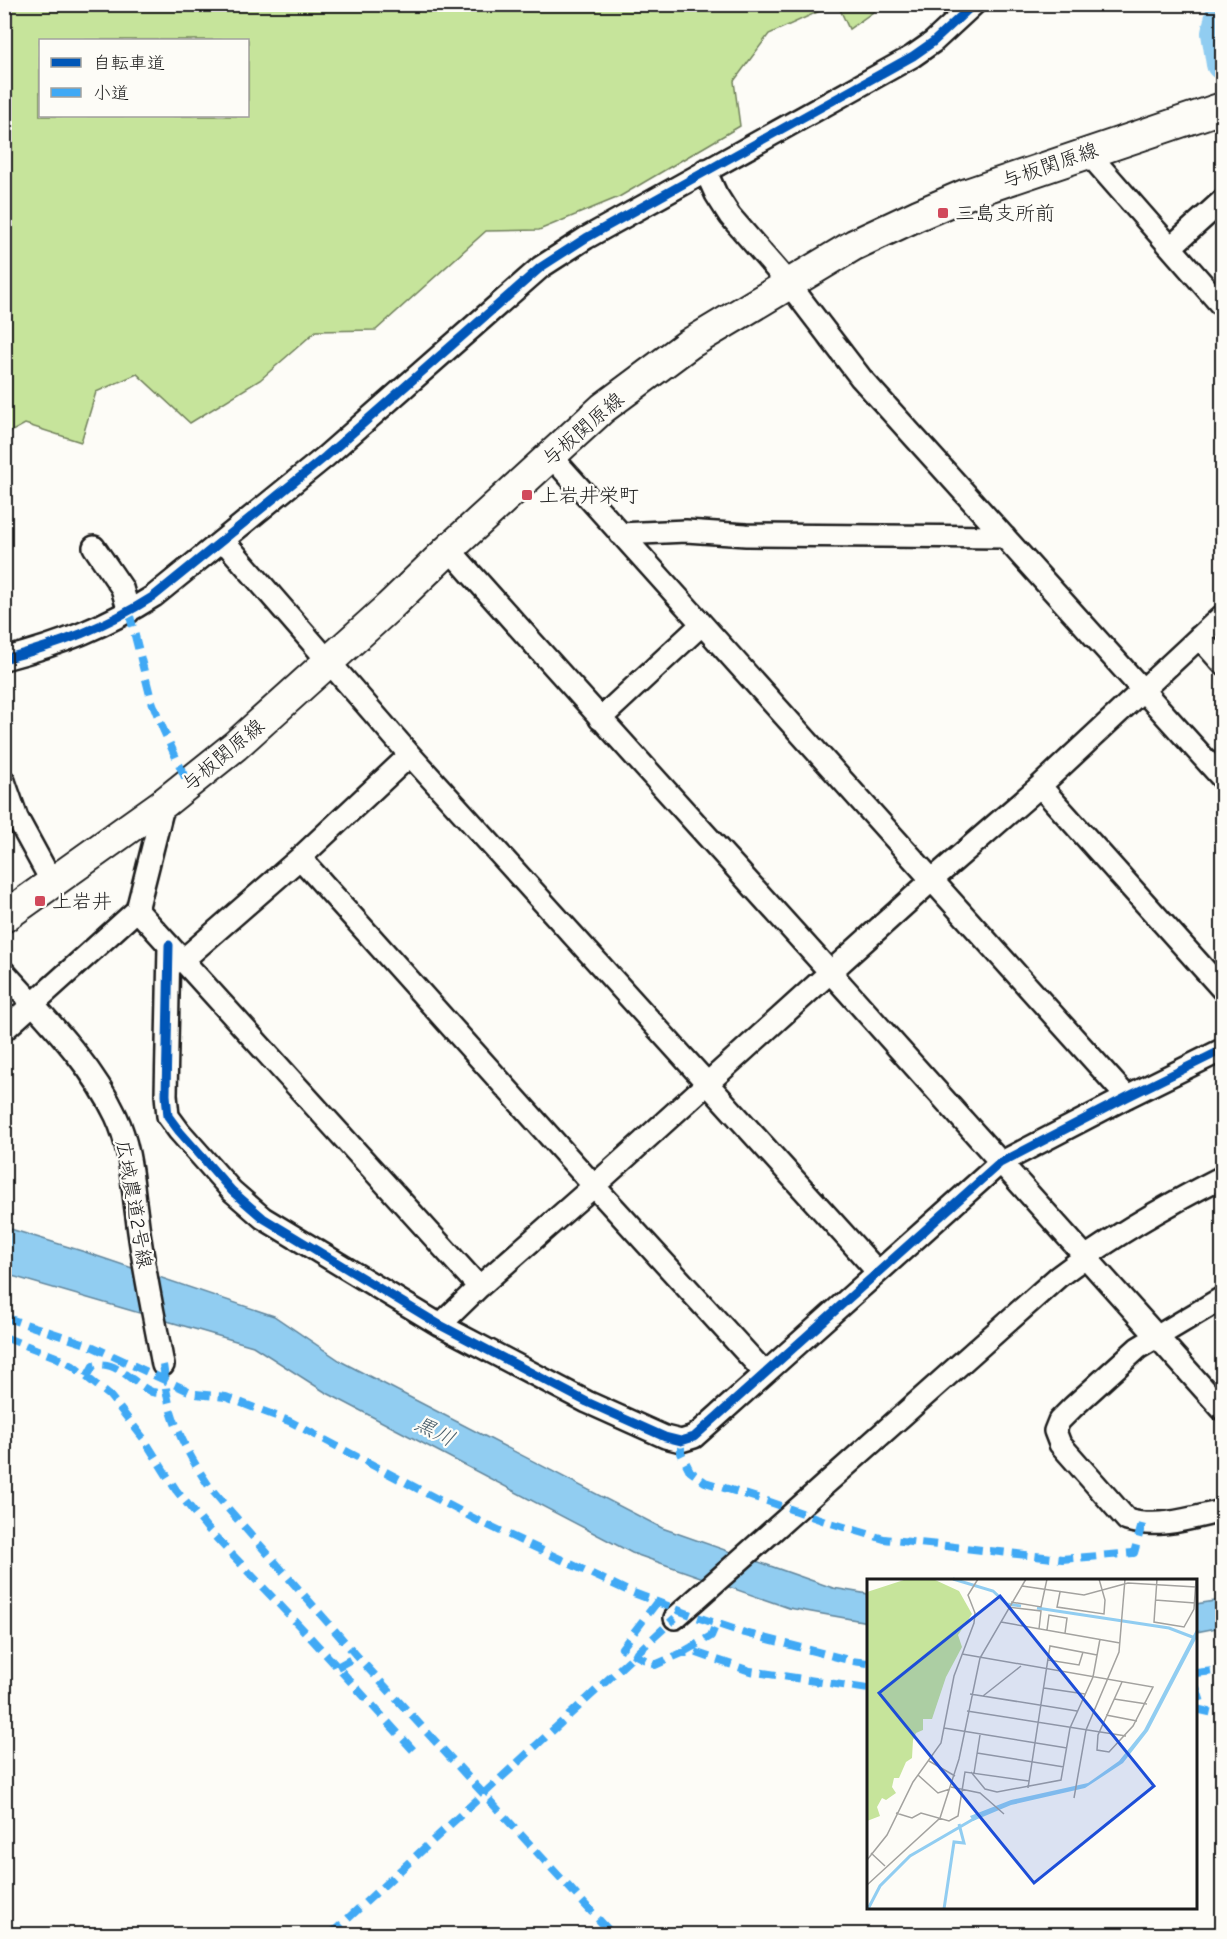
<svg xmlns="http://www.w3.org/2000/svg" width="1227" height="1939" viewBox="0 0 1227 1939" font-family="'Comic Neue','Klee One',sans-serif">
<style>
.green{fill:#c6e49b;stroke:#71805c;stroke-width:1.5;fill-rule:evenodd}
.water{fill:#91cdf1;stroke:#62869c;stroke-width:1.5}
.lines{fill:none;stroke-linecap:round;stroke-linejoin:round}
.river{stroke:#91cdf1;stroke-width:32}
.minor-casing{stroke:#1c1c1c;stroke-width:26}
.secondary-casing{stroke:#1c1c1c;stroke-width:34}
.minor{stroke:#fdfcf7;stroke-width:21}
.secondary{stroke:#fdfcf7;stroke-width:30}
.quiet{stroke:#3fa9f5;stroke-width:8;stroke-dasharray:15 8;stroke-linecap:butt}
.cycleway-casing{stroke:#fdfcf7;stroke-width:13}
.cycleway{stroke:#0057b8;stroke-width:9}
.poi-dot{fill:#d1495b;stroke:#fdfcf7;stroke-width:2}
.labels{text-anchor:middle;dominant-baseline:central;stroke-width:4.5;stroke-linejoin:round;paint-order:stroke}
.street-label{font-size:20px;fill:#1c1c1c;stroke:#fdfcf7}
.poi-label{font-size:20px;fill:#1c1c1c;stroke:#fdfcf7;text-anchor:start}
.water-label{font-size:21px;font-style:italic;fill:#455a67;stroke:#fdfcf7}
.inset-river{fill:none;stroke:#91cdf1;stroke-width:3}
.inset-road{fill:none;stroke:#a3a29f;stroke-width:1.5}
.view{fill:#1d4ed8;fill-opacity:0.15;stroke:#1d4ed8;stroke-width:3}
.inset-edge{fill:none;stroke:#1c1c1c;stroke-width:3}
</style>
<rect width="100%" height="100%" fill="#fdfcf7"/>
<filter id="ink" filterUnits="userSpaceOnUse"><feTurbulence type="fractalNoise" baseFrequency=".0167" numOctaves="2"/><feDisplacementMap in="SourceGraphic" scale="12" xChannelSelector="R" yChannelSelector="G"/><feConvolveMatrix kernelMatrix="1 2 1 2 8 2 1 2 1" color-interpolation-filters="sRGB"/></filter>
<g filter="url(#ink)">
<path class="green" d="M5 4H833V5L769 34 734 81 740 126 619 197 539 230 486 231 376 330 316 331 260 380 190 423 137 374 96 392 81 442 25 424 5 435ZM40 40H248V116H40Z
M838 5H883L849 29Z"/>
<path class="water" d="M4 1227 85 1252 274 1316 342 1362 662 1528 833 1588 868 1594V1622L789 1608 632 1553 325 1392 253 1346 5 1274Z
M1221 1600 1222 1627 1196 1632V1604Z"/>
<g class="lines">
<path class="river" d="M1222 12 1217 33 1222 64"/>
<g class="minor-casing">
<path id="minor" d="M1087 152 1222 306
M705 170 716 194 730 216 789 284 861 378 1222 778
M1171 247 1222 201
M551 456 1127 1097
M620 534 686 531 746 535 1005 537
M223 540 410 755 877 1271
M94 547 122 588 129 612
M449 549C575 691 703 831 830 972 961 1118 1091 1265 1222 1409
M1199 637 1222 663
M4 659C61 644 105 627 154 596L325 457 541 267 586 238 913 56 933 42 974 4
M600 719 701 625
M4 781 17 818 53 884
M1040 786 1222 989
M300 858 594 1186 764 1372
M137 910 164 803
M169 945 166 1095 168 1116 179 1131 232 1191 263 1218 440 1325 587 1402 665 1437 681 1441 694 1437 1000 1163 1127 1097 1222 1050
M183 960 300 858 410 755
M4 972C44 1017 90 1061 116 1116 131 1148 132 1183 137 1217 143 1267 154 1316 163 1365
M4 1030 137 910 479 1287
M1222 1298 1138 1348 1073 1407 1059 1421 1055 1431 1060 1444 1127 1520C1159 1529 1191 1518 1222 1511
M440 1325 479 1287 594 1186 932 880 1040 786 1222 616
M675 1618 1058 1277C1109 1238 1165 1206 1222 1177"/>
</g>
<g class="secondary-casing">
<path id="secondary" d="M4 917 164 803 235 746 389 607 449 549 603 408 689 344 854 245 918 215 967 194 1222 108"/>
</g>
<use href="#minor" class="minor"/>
<use href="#secondary" class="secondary"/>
<path class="quiet" d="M129 612 151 699 163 729 188 784
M4 1317 89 1345 195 1394 226 1397 289 1421 477 1520 626 1590 691 1615 745 1633 852 1661 868 1663
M4 1337 56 1357 73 1366 110 1396 144 1439 176 1490 207 1528 309 1636 413 1750
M163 1365C165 1375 165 1384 167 1394 173 1428 192 1461 211 1489L357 1656 612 1934
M87 1377 93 1366C115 1358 133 1384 152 1392 157 1393 162 1393 167 1393
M681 1441V1453L690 1471 705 1482 767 1501 831 1523 884 1539 1062 1559 1134 1553 1142 1524
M657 1602 622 1648 655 1665 682 1653H697L750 1671 868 1689
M685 1651 711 1636 716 1624
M337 1667 357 1656
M1196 1673 1222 1670
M1196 1687 1204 1712
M1196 1709 1222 1715
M331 1934 675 1618"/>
<g class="cycleway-casing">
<path id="cycleway" d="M4 659C61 644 105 627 154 596L325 457 541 267 586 238 913 56 933 42 974 4
M169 945 166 1095 168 1116 179 1131 232 1191 263 1218 440 1325 587 1402 665 1437 681 1441 694 1437 1000 1163 1127 1097 1222 1050"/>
</g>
<use href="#cycleway" class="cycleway"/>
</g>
</g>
<g class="poi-dot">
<rect x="937" y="207" width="12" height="12" rx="3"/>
<rect x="521" y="489" width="12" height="12" rx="3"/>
<rect x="34" y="895" width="12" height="12" rx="3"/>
</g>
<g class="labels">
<g class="street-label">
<text transform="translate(1050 165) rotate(-19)">与板関原線</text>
<text transform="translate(583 429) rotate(-41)">与板関原線</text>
<text transform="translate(223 755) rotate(-40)">与板関原線</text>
<text transform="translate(134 1204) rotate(80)">広域農道2号線</text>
</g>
<g class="poi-label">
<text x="955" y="213">三島支所前</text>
<text x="539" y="495">上岩井栄町</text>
<text x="52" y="901">上岩井</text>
</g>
<g class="water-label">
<text transform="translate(435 1431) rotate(27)">黒川</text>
</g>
</g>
<g transform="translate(867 1579)">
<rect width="330" height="330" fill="#fdfcf7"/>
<path d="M40 0H66L92 12 105 35 91 56 95 68 79 98 65 140H56V151L49 154 46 161 45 179 39 183 32 199H27L25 208 29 214 19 221 15 219 10 228 13 237 0 242V13Z" fill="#c6e49b"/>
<path d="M330 49V58L281 152 256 184 218 209 144 226 106 242 103 237 144 221 221 204 252 182 277 151Z" fill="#91cdf1"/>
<path class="inset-river" d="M86 0 126 12 140 25 154 27M170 29 302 49 328 59M1 330 13 307 43 277 110 238M77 330 87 263 97 264 92 245"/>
<path class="inset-road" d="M290 0 287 43 317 48 327 30 329 0M155 7 217 16 261 4 329 8M193 13 190 28 237 35 238 21 232 0M288 21 328 24M144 23 174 28 180 0M141 28 174 32 172 50M134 43 253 64M180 51 182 36 200 39 198 54M95 75 286 108 266 147 242 173 230 171 231 156 255 103M181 81 212 86 216 73M177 109 218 115M103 115 210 132M116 117 154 87M247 120 280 125M100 132 259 157M239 136 270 142M77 149 200 169M110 174 197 188M62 182 88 197M104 193 118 210 130 213 194 201 203 149 226 98 233 60M107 194 113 156M51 196 71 214 83 210M84 208 113 214 137 235M161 209 183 67 230 76M207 219 219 151 252 73 258 0M29 234 45 239 54 234 82 242 91 237 98 193 162 202M4 274 18 287M0 281 20 256 46 203 74 164 87 97 107 44 108 34 101 16 111 0M0 306 73 239 92 180 113 79 159 0"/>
<path class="view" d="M133 17 287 207 167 304 12 114Z"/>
<rect width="330" height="330" class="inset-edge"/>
</g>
<rect width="1227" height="1939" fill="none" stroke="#fdfcf7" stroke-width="24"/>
<rect x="12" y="12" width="1203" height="1915" fill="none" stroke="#1c1c1c" stroke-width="2" filter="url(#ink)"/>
<rect x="39" y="39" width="210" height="78" fill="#fdfcf7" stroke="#a3a29f" stroke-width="1.5"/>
<rect x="51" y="58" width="30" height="9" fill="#0057b8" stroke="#a3a29f" stroke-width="1.5"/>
<text x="93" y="69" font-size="18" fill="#1c1c1c">自転車道</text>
<rect x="51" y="88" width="30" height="9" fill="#3fa9f5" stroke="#a3a29f" stroke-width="1.5"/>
<text x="93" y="99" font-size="18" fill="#1c1c1c">小道</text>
</svg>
